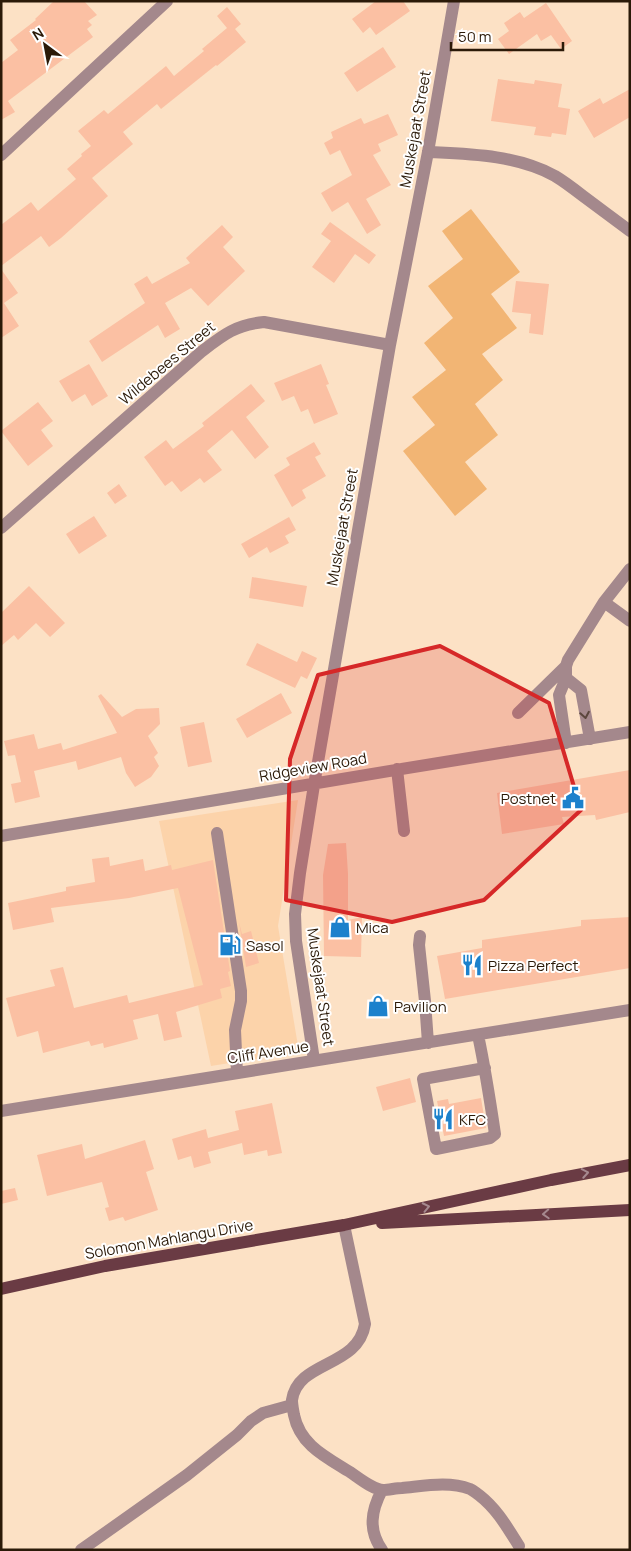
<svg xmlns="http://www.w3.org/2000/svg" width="631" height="1551" viewBox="0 0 631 1551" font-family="Manrope,sans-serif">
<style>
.built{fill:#fcd3aa}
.green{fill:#f2b574}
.building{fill:#fbc0a3}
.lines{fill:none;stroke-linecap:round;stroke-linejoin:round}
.minor{stroke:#a4888c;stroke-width:12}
.major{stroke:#6a3b44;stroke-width:12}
.oneway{stroke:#5b463d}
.oneway2{stroke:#a6898f}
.marked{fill:#d62828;fill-opacity:0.2;stroke:#d62828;stroke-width:4;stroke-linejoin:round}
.labels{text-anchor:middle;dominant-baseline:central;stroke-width:4;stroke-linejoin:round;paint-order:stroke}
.street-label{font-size:15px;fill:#2b1a08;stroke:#fff}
.poi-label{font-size:15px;fill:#2b1a08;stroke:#fff;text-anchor:start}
</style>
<rect width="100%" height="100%" fill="#fce1c5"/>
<path class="built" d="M298 800 278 926 299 1052 211 1066 159 821Z"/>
<path class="green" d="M471 209 520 272 491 294 517 328 482 354 503 380 475 404 498 435 465 462 487 489 455 516 403 451 435 425 412 397 446 370 424 343 453 318 428 286 463 259 442 231Z"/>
<path class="building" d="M54 1H84L97 15 88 21 92 25 87 29 93 37 8 101 15 112 1 120V63L18 50 10 40 36 20 35 19Z
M376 1H403L410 11 376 35 370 27 363 33 352 19Z
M546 3 572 41 561 49 551 35 541 41 537 34 509 54 498 39 509 31 504 23 520 12 524 18Z
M227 7 241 24 235 29 246 42 217 66 216 65 161 109 157 104 123 132 133 144 92 178 108 196 61 238 49 247 41 236 1 266V225L31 202 38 211 76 179 67 169 82 156 81 154 91 146 78 131 104 110 108 114 166 66 174 76 204 51 202 49 227 28 217 16Z
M383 47 396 67 357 92 344 73Z
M498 79 534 84 535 80 562 84 558 107 570 109 566 135 552 133 551 137 534 135 536 127 491 121Z
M630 89V117L594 138 578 111 600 98 603 104Z
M388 114 398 135 378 144 381 151 373 155 391 185 366 199 381 225 367 234 348 202 332 212 321 193 352 175 340 150 330 155 324 143 333 138 331 132 361 118 364 124Z
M330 222 376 255 369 264 355 254 334 283 312 267 331 241 321 234Z
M222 225 233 237 223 247 245 271 208 306 191 288 165 303 180 329 165 338 158 325 102 362 89 341 145 303 134 284 147 276 152 284 190 263 186 258Z
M1 269 18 293 4 303 19 326 1 338Z
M516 281 549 284 543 335 529 333 531 314 512 312Z
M89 364 108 396 92 406 85 394 72 402 59 381Z
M321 364 329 384 326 385 338 414 314 424 308 409 301 412 294 396 282 401 274 383Z
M251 384 265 401 246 417 269 447 255 459 232 430 207 451 222 470 204 483 200 478 181 492 172 481 165 486 144 457 166 440 173 449 204 426 202 423Z
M38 402 53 421 41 430 53 446 28 466 1 431Z
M314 442 321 454 315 457 326 476 302 490 306 498 292 507 274 475 290 465 286 458Z
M119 484 127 496 115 504 107 493Z
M94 516 107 536 79 554 66 534Z
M289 517 296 530 285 536 289 543 270 553 267 547 249 558 241 544Z
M252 577 307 586 303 607 249 598Z
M29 586 65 623 50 637 36 623 18 640 14 635 1 646V613Z
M257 643 297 662 302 651 317 658 307 679 301 676 295 688 246 665Z
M281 693 292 713 247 738 236 719Z
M101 694 122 717 136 709 159 708 160 724 148 736 158 753 154 757 159 766 151 777 135 787 126 773 121 757 78 770 76 761 34 771 40 797 15 803 11 784 21 782 15 755 8 756 4 741 34 734 38 749 61 743 63 750 117 733 98 696Z
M204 722 212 762 188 767 180 727Z
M630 770V812L596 820 595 815 562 817 564 824 502 834 497 793Z
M346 843 348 874V920L362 917 361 957 324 956 323 875 328 844Z
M109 857 110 866 143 859 145 871 171 865 172 870 213 860 230 971 228 972 231 986 220 989 222 998 176 1012 182 1037 164 1041 158 1014 133 1020 138 1039 104 1048 103 1043 91 1046 89 1041 43 1053 38 1031 17 1037 6 998 55 986 50 970 63 967 74 1008 127 995 129 1003 203 985 178 888 129 898 51 908 54 922 13 930 8 903 66 891V887L95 882 92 859Z
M630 917V968L445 999 437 956 482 948V940L581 926V920Z
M239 922 242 934 251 931 259 963 246 967Z
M410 1078 416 1102 383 1111 376 1087Z
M481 1098 486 1128 444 1136 437 1101 448 1099 449 1104Z
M272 1103 282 1153 268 1156 267 1150 244 1155 242 1143 208 1152 211 1163 194 1168 191 1156 178 1160 172 1139 206 1129 208 1138 239 1130 235 1111Z
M145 1140 154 1169 146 1172 158 1210 125 1221 123 1217 109 1221 105 1208 109 1207 102 1182 47 1196 37 1155 82 1144 85 1159Z
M15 1188 18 1200 1 1204V1191Z"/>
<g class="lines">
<path class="minor" d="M428 152C470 154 517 155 555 176 565 182 574 189 583 196 599 208 614 219 630 231
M1 155 167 1
M1 528 201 352C223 335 235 325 264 322L390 345
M604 602 630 621
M566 678 581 690 590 739
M518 713 566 666
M566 743 559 695 566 678V666L568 660 604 602 630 569
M397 769 404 831
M217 833 241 991V1001L235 1030 237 1073
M1 836C211 801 420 765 630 732
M420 936 419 945 425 1001 428 1043
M478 1035C485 1068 490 1100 495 1134L490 1138 436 1149 423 1079 485 1068
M314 1060 296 941 295 914 300 873 314 785 390 345 428 152 454 1
M1 1111 630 1010
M344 1225 365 1324C358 1368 298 1360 292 1400 292 1405 293 1409 294 1415 300 1445 326 1457 350 1472 359 1478 372 1489 383 1490 389 1490 396 1488 402 1488 424 1486 449 1481 470 1489 473 1490 476 1493 479 1495 497 1509 507 1527 519 1546
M382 1490C371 1511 368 1530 382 1550
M81 1550 187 1475 237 1435 251 1421 263 1413 292 1405"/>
<path class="major" d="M382 1223 630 1210
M1 1289 105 1266 344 1225 551 1180 630 1165"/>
</g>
<defs><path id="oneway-chevron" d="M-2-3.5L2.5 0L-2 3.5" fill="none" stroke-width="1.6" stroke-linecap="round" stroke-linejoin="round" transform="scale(1.25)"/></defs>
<use class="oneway" href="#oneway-chevron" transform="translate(585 715) rotate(80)"/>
<g class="oneway2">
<use href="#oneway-chevron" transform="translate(585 1173) rotate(-10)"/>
<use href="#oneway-chevron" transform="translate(426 1207) rotate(-12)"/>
<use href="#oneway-chevron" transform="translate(546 1214) rotate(177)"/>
</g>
<path class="marked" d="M440 646 549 703 581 810 484 900 392 922 286 900 290 759 318 675Z"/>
<defs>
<g id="civic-bare" transform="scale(1.725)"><path d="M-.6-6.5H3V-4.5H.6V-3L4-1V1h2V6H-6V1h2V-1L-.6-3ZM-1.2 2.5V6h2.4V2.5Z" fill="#1c81cc" stroke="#fff" stroke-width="2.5" paint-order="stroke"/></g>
<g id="shop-bare" transform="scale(1.725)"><path d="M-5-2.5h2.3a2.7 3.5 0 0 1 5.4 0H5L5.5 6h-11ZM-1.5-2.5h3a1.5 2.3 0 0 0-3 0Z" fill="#1c81cc" stroke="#fff" stroke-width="2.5" paint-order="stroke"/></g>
<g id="fuel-bare" transform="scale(1.725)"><path d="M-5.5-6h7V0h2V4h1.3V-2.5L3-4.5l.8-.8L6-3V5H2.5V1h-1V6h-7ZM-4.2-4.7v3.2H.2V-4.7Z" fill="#1c81cc" stroke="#fff" stroke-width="2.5" paint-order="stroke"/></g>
<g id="restaurant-bare" transform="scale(1.725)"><path d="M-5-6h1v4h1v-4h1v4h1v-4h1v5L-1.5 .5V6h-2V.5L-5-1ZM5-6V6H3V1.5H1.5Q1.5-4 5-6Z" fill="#1c81cc" stroke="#fff" stroke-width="2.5" paint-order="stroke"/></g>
</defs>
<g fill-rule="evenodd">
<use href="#civic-bare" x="573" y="798"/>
<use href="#shop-bare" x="340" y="927"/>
<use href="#fuel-bare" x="230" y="945"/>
<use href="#restaurant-bare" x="472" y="965"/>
<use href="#shop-bare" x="378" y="1006"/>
<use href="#restaurant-bare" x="443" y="1119"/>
</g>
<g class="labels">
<g class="street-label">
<text transform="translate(415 129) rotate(-80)">Muskejaat Street</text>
<text transform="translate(167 363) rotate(-40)">Wildebees Street</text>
<text transform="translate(342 527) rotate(-80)">Muskejaat Street</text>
<text transform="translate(313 767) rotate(-10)">Ridgeview Road</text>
<text transform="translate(321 987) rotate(82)">Muskejaat Street</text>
<text transform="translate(268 1052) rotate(-9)">Cliff Avenue</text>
<text transform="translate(169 1239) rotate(-10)">Solomon Mahlangu Drive</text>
</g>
<g class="poi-label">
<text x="556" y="798" text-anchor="end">Postnet</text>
<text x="356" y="927">Mica</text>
<text x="246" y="945">Sasol</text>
<text x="488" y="965">Pizza Perfect</text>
<text x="394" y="1006">Pavilion</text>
<text x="459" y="1119">KFC</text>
</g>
</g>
<rect width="631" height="1551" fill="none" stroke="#2b1a08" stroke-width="5"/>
<g transform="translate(45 45) rotate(328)" stroke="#ffffff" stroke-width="4" paint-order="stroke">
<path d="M0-4L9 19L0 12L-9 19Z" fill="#2b1a08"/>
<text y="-8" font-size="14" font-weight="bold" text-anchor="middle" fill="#2b1a08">N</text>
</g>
<path d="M451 42v8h112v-8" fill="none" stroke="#2b1a08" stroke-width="2.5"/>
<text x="458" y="42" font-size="15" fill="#2b1a08" stroke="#ffffff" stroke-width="4" paint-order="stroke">50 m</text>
</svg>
